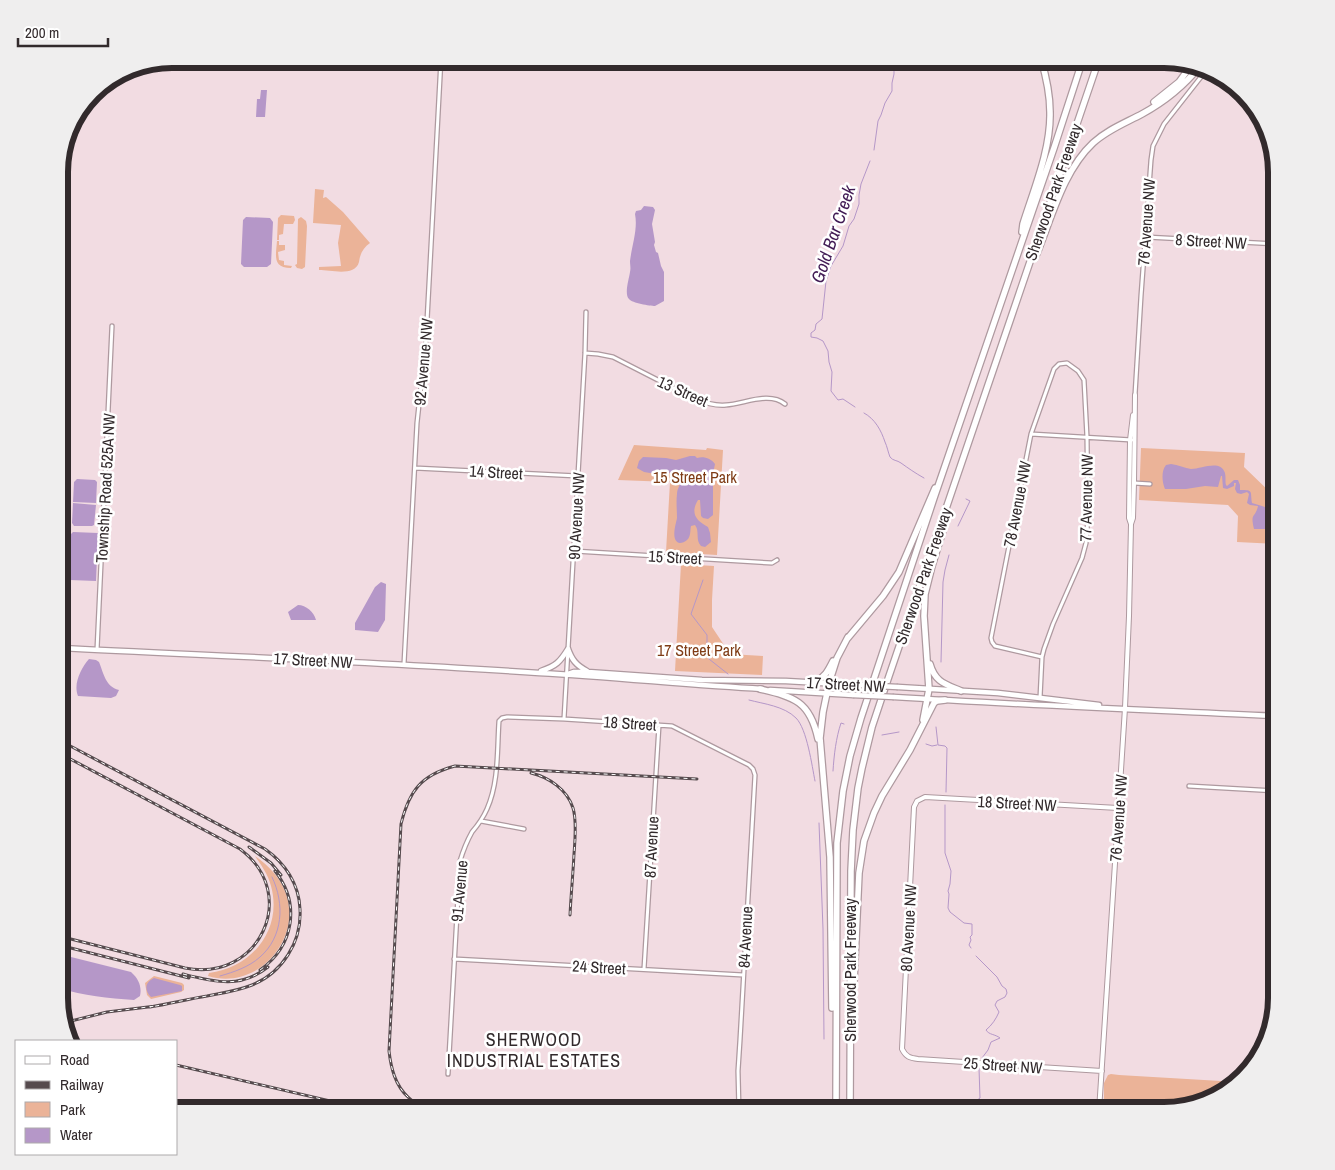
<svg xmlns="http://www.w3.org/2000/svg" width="1335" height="1170" viewBox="0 0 1335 1170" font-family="'Archivo Narrow',sans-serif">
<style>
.green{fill:#ebb398}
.water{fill:#b597c8}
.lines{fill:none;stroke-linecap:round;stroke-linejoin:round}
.stream{stroke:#b597c8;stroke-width:1}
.minor-casing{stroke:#ae999f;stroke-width:5.5}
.tertiary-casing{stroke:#ae999f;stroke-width:6}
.secondary-casing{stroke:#ae999f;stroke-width:7}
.motorway-casing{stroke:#ae999f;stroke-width:8}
.minor{stroke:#fff;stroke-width:3}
.tertiary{stroke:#fff;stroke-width:4}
.secondary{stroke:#fff;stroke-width:4.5}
.motorway{stroke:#fff;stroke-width:5.5}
.rail-casing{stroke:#564b4e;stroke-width:3}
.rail{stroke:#fff;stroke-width:1;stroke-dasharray:4;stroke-linecap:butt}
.secondary-bridge-casing{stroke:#ae999f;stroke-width:7;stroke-linecap:butt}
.secondary-bridge{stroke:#fff;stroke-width:4.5}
.labels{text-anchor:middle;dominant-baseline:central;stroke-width:5;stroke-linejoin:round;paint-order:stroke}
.street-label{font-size:16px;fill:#322a2c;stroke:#fff}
.park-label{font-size:16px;fill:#7f3c16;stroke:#fff}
.water-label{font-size:18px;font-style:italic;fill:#411a54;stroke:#fff}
.neighbourhood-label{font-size:18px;letter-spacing:1px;fill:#322a2c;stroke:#fff}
.rim{fill:none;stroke:#322a2c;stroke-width:6}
</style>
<rect width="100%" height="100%" fill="#f2dce2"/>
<path class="green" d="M315 189 324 190 323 198 326 197 343 212 370 243C363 248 360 254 359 262 355 277 331 270 319 270V267L341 266 338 243 341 225 313 223Z
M281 215 294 216 295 220 293 224H284L283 234 279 235V240H277L278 218Z
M301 217 306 221 307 226 305 267 302 269 297 268 295 265 297 264 298 219Z
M277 241H279V245H285V250L278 252 279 260 284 261V265L292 266 291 268C272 268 276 255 277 241Z
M634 445 706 450 707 448 723 450 717 555 666 552 670 482 618 480Z
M1141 448 1245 453 1244 467 1273 495H1276V544L1237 542 1238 516 1228 505 1139 500Z
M681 564 714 566 712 600V627L730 654 763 656 762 675 675 671Z
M255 856C269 866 280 877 286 894 302 941 256 991 208 976L209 973C252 968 283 929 271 886 268 874 261 865 255 856Z
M154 976 182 983 184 985V990L181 992 151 999 147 995 145 983Z
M1111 1074 1119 1075 1238 1082 1207 1103 1197 1105 1133 1101 1132 1104 1107 1103 1104 1100V1083L1108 1075Z"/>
<path class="water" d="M261 90H267L265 117H256L257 99H260Z
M644 206 653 207 655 210 652 224 655 242 654 245 656 252 658 253 661 266 664 272V301L655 306C650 306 632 303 629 299 624 294 629 279 630 272 631 268 630 265 630 261 632 245 638 229 635 214L636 211 641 210Z
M246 217 270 218 273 222 271 264 267 267H244L241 264 243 220Z
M690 456H695L697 458C703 456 711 458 715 464L713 474V515L708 519 703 518 701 516 700 500H698C690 513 696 521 708 527L710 533 711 542 705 547 701 546C695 540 700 531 695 525L691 526C690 530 691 537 687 540 685 542 682 543 680 543 670 541 676 524 677 518 677 510 676 502 677 494 677 487 683 483 681 476L666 472 662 475 644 472 637 468 639 461 643 457 666 458 676 460Z
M1171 464C1178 465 1185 468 1191 469 1202 469 1220 459 1225 473 1226 477 1225 482 1226 485L1227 486 1234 480H1238L1240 485V490C1254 490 1250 491 1252 503 1260 505 1268 509 1276 509V527L1270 529H1254C1250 512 1255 519 1258 506L1250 505 1247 503 1249 494 1247 492 1241 494 1237 493 1235 489 1236 483H1234V486L1227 489 1223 488 1222 476H1221L1218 487 1205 486 1186 489H1165C1162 482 1161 471 1166 465Z
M77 479 95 480 97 482 96 503 73 502 74 482Z
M73 503 96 505 94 525 92 526H74L72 523Z
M73 532 98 533 96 581 70 580 68 578 71 534Z
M381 582 386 584 385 620 378 632 355 630V623L375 587Z
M298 605C306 605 314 612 316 620H291L288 612Z
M89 659 96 660 99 662C104 674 105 686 119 690L116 696 111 698 78 696C73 684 81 668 89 659Z
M59 954 131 972C139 979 142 987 140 996L134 1000C108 998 84 996 59 988Z
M154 978 180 985 182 986V991L151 997C144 990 145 982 154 978Z"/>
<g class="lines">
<path class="stream" d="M874 150 878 121 881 115 885 103 892 91V83L894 74V65L897 59
M855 407 843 399 838 400 831 391 832 372 829 362 828 351 823 341 817 338 811 337V333L815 330 816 324 822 319 826 281 831 266 843 246 849 226 854 219 859 204V195L861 184 870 161
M864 413C875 419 881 430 885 442 887 446 888 452 890 457 893 461 897 460 901 463 908 468 915 473 924 478
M958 526 970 501 966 499
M703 580 691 614 707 635V655L709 659 728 674
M941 662 943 582 945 570 949 555
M749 700C764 704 784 706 796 718 807 729 812 766 815 781
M936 727 938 745 945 746 947 748 946 792
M882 735 899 732
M926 744 932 746 937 745
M833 771C834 755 836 738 841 723L844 724
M945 805V853L951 871 950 884 948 891 949 894 948 908 950 912 964 923 972 924V935L970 937 971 940 969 945 971 948
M819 823 823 929 824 1039
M62 930V929
M976 956 997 977 1002 986 1006 989 1007 993 1005 997 997 1001 995 1005 999 1012C996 1019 992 1025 986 1030 989 1035 995 1034 1000 1038L991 1042 988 1050 982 1058
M220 976C234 972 249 967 260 957 283 937 285 904 272 877
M968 1111 972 1104 980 1098 979 1068"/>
<g class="minor-casing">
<path id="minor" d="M1146 237 1276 244
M585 353 598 354 613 357 695 399C705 403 715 406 726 405 744 404 769 391 785 404
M1135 395 1141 296 1151 160 1153 146 1164 124 1208 68
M1031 434 1132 440
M415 468 578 476
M1134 483 1150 484
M574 551 772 563 777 560
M97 650 112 326
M404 664 417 423 426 340 441 59
M1040 698 1042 657 1044 649 1053 624 1082 558 1086 543 1088 517 1087 437 1084 380 1078 371 1067 363 1059 364 1054 369 1031 434 991 638 992 642 995 646 1042 657
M564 719 585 353 586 312
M1189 786 1276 791
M481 821 524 829
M454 959 743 975
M644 969 659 725
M448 1074 460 861C463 851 467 841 472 832 478 825 483 818 487 809 499 782 497 750 499 721L502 718 507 717 564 719 672 726 749 765 753 769 755 775 740 1040 738 1071 739 1111"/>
</g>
<g class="tertiary-casing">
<path id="tertiary" d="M1131 524 1129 518 1130 440 1133 415
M1102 1071 918 1059C910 1058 906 1057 902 1049L914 807 917 801 925 797 1118 808
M1099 1111 1125 708 1129 616 1131 524 1133 518 1134 483 1135 395"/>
</g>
<g class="secondary-casing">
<path id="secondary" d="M59 648C219 656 379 662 539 673 614 677 688 685 762 689
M568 649C572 660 576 665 587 671
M541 671C556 666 560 662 568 649
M568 674 574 672H588L702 680 786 681 857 685
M898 687 998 693 1099 705
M770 690 853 695
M894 697C1021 705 1149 710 1276 716"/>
</g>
<g class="motorway-casing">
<path id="motorway" d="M1154 102 1179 82 1192 64
M1022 232 1023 224C1034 189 1051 149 1050 112 1050 94 1046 76 1041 59
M1035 258C1051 221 1062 172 1093 143 1107 130 1125 123 1142 114 1164 102 1184 86 1200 66
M847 639 883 596 899 572 935 488
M930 664C935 682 945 684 961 691
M815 682C825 677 828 671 833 661
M760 689C794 697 810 701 818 739
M923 720 929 689 924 616 925 594 932 566 944 527
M854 982 859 873 864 841 874 813 882 796 910 750 934 703 937 701 945 700
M832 1008 830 857 820 738 823 712 829 683 837 658 848 637
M836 1111 837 843 843 791 850 756 861 718 934 498 1054 148 1083 59
M850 1111 851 871 853 830 858 788 862 768 872 727 888 679 1099 59"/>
</g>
<use href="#minor" class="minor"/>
<use href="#tertiary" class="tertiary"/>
<use href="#secondary" class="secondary"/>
<use href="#motorway" class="motorway"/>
<g class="rail-casing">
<path id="rail" d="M59 740 265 849C285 863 299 884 300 909 302 942 282 973 252 985 237 991 222 993 207 996 188 999 169 1004 150 1007
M531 773C548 777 567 789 573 808 577 821 575 840 574 854 573 874 571 895 570 915
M249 847 271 863 281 875
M59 936 185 968C259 983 301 894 240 849L59 753
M59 945 189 978
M260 970C294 946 301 904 275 871
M183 974C215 982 240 989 268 967
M63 1023 107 1012 156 1006
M67 1039 77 1041
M176 1065 373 1111
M270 1103 275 1111
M428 1111C421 1107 414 1103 408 1097 395 1085 391 1068 389 1051L401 824C409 791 421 775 455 766L697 779"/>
</g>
<use href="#rail" class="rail"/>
<g class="secondary-bridge-casing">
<path id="secondary-bridge" d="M857 685 898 687
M853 695 894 697"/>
</g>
<use href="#secondary-bridge" class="secondary-bridge"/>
</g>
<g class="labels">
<g class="street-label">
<text transform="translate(1053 192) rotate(-71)">Sherwood Park Freeway</text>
<text transform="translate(1146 222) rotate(-86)">76 Avenue NW</text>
<text transform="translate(1211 241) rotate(3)">8 Street NW</text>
<text transform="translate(423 362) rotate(-85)">92 Avenue NW</text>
<text transform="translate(683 391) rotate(24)">13 Street</text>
<text transform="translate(496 472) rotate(3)">14 Street</text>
<text transform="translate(105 488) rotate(-87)">Township Road 525A NW</text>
<text transform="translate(1086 498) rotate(-89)">77 Avenue NW</text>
<text transform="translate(1017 504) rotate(-79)">78 Avenue NW</text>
<text transform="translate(576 516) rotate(-87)">90 Avenue NW</text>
<text transform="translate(675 557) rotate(3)">15 Street</text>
<text transform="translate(923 576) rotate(-71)">Sherwood Park Freeway</text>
<text transform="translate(313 660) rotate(3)">17 Street NW</text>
<text transform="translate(846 684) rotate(3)">17 Street NW</text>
<text transform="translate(630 723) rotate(4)">18 Street</text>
<text transform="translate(1017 803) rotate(3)">18 Street NW</text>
<text transform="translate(1118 818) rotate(-86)">76 Avenue NW</text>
<text transform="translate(651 847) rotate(-87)">87 Avenue</text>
<text transform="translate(459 891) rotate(-85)">91 Avenue</text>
<text transform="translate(908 928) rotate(-87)">80 Avenue NW</text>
<text transform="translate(745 937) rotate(-87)">84 Avenue</text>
<text transform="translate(599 967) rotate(3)">24 Street</text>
<text transform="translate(850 970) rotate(-90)">Sherwood Park Freeway</text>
<text transform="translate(1003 1065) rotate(4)">25 Street NW</text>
</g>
<g class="park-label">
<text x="695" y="477">15 Street Park</text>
<text x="699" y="650">17 Street Park</text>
</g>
<g class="water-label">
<text transform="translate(833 234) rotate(-71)">Gold Bar Creek</text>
</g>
<g class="neighbourhood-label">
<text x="534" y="1039">SHERWOOD<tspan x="534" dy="21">INDUSTRIAL ESTATES</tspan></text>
</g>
</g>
<path d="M0 0H1335V1170H0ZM172 68H1164A104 104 0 0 1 1268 172V998A104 104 0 0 1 1164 1102H172A104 104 0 0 1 68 998V172A104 104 0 0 1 172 68Z" fill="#efeeee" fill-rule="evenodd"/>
<path class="rim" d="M172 68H1164A104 104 0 0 1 1268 172V998A104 104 0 0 1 1164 1102H172A104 104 0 0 1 68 998V172A104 104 0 0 1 172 68Z"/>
<rect x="15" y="1040" width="162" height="115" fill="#ffffff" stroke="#adaaab"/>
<rect x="25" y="1056" width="25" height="8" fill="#ffffff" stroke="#adaaab"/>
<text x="60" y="1065" font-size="15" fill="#322a2c">Road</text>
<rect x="25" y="1081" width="25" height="8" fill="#564b4e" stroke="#adaaab"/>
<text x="60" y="1090" font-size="15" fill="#322a2c">Railway</text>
<rect x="25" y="1102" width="25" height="15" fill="#ebb398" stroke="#adaaab"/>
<text x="60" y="1115" font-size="15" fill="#322a2c">Park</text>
<rect x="25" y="1128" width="25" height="15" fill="#b597c8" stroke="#adaaab"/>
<text x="60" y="1140" font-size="15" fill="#322a2c">Water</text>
<path d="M18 38v8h90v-8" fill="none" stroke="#322a2c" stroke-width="2.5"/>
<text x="25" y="38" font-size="15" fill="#322a2c" stroke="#ffffff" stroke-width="4" paint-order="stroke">200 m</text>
</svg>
